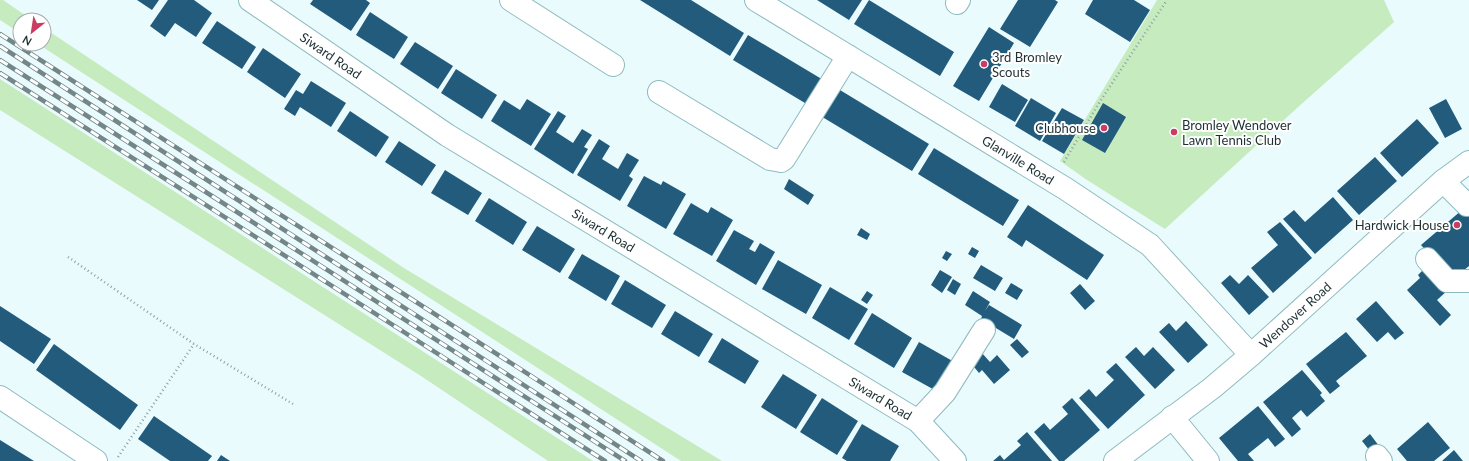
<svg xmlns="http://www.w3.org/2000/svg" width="1469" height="461" viewBox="0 0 1469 461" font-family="Lato,sans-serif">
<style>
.green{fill:#c6ebbe}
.building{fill:#235b7c}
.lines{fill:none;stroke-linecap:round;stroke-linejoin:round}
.minor-casing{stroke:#8dbbc0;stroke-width:24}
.path{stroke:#8ea0a3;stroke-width:2.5;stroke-dasharray:1 3;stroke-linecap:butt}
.minor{stroke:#fff;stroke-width:22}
.rail-casing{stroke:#748688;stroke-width:4.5}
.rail{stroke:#fff;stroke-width:3;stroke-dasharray:9;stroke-linecap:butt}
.poi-dot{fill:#cb3c63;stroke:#fff;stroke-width:1.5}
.labels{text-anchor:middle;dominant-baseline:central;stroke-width:4;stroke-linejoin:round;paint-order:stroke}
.street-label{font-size:13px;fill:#1d2f32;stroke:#fff}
.poi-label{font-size:13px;fill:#1d2f32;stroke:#fff;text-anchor:start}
</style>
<rect width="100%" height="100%" fill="#e9fbfd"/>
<path class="green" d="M0 0H3L32 20H20V33L0 20Z
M1157 0H1384L1394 22 1297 108 1165 229 1087 180 1060 161Z
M44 28 404 268 722 461H681L38 44H44Z
M0 79 593 461H548L421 376 0 110Z"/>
<path class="building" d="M137 0H159L152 10Z
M168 0H194L212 13 196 37 175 23 165 37 150 26Z
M313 0H366L370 3 351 31 310 4Z
M640 0H691L744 33 730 56Z
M817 0H862L849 20Z
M869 0 954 52 940 76 854 24Z
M1018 0H1055L1058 2 1030 47 1000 29Z
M1093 0H1134L1150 10 1130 42 1085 14Z
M370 12 408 37 394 59 356 35Z
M217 21 256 47 242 69 202 43Z
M989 27 1014 43 979 101 953 86Z
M748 35 830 84 815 109 733 60Z
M415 42 453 66 438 89 400 64Z
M263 48 301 74 285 98 247 72Z
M456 69 497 95 482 119 441 93Z
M311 81 346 103 331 127 300 107 295 116 284 109 296 90 303 94Z
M1002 84 1028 100 1015 122 989 107Z
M835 87 929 144 912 171 819 115Z
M1031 98 1056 113 1040 141 1015 126Z
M527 99 551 114 531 146 491 121 504 100 520 110Z
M1446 99 1462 129 1445 138 1429 108Z
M1103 103 1126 117 1105 153 1082 140Z
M1062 108 1084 120 1064 154 1042 141Z
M350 111 389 137 376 157 337 131Z
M558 111 566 116 556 132 573 143 582 129 592 135 584 147 588 149 573 174 534 149Z
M1417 119 1439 143 1402 177 1380 153Z
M599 139 610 146 602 159 618 169 627 153 639 160 629 176 633 179 620 201 577 175Z
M399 141 436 165 422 186 385 162Z
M934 148 1019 200 1003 226 918 174Z
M1375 157 1397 181 1359 215 1337 191Z
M445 170 482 193 468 215 431 193Z
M644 176 661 185 663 181 686 194 666 229 627 206Z
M789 179 814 195 808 205 784 189Z
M1333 197 1353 220 1315 254 1283 219 1294 210 1305 222Z
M489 198 527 222 513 245 475 221Z
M691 203 708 213 711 207 733 220 712 256 673 234Z
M1469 204V266L1452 280 1421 245Z
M1028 205 1104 255 1087 280 1026 240 1022 247 1007 237Z
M1280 222 1312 258 1273 293 1251 268 1278 245 1267 232Z
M537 226 575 249 560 273 522 250Z
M861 228 870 234 867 240 857 235Z
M734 230 754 241 749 249 755 252 760 243 775 252 756 285 716 261Z
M972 247 979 251 975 258 968 254Z
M946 251 952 254 947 261 942 258Z
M582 254 620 276 606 301 568 278Z
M778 260 822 285 806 314 762 289Z
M981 265 1003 278 995 291 973 278Z
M1426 267 1448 290 1437 300 1451 315 1440 326 1407 290 1420 278 1418 275Z
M940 270 952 277 942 293 931 285Z
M1230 275 1239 284 1248 275 1269 297 1249 315 1221 283Z
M953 279 961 284 955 295 947 290Z
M625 280 666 305 652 328 611 304Z
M1011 283 1023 290 1017 300 1005 293Z
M1080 284 1095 301 1085 310 1070 293Z
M830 287 868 309 849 340 812 318Z
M867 291 873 295 867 304 861 300Z
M973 291 990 302 985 311 989 305 1022 325 1014 339 981 319 982 316 965 305Z
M1376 301 1404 333 1395 340 1388 332 1377 342 1356 319Z
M0 306 51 339 34 364 0 341Z
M675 311 713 334 699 357 661 334Z
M872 313 912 338 894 368 854 344Z
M1186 321 1208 345 1188 363 1159 332 1169 323 1176 331Z
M1346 332 1367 356 1336 381 1340 386 1330 394 1306 364Z
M722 338 759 361 745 384 708 362Z
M1017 339 1029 352 1022 358 1010 345Z
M919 342 956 363 940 393 902 372Z
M54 344 138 405 120 430 36 370Z
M1136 347 1144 356 1153 347 1175 370 1155 389 1125 357Z
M981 352 990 362 997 355 1010 370 994 384 982 370 979 373 970 362Z
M1116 363 1145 395 1108 429 1079 398 1089 389 1096 397 1114 380 1106 372Z
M1302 370 1322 393 1320 395 1325 401 1307 417 1301 410 1292 418 1301 429 1292 437 1263 402Z
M783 374 817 395 796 429 761 407Z
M822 398 858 421 837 455 800 432Z
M1072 398 1100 430 1064 461H1059L1034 432 1044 423 1050 430 1068 414 1062 407Z
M1258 406 1285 439 1275 447 1268 438 1248 454 1254 461H1238L1219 438Z
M154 416 212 456 208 461H170L138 439Z
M1428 422 1450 448 1434 461H1407L1397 449Z
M862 424 899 446 890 461H847L842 458Z
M1027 432 1052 461H993L1000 455 1004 460 1021 445 1017 441Z
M1370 434 1382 450 1374 456 1362 441Z
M0 440 34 461H0Z
M1454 450 1463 461H1442Z
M221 455 230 461H217Z"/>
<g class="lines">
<g class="minor-casing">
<g id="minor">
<path id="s1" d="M250 0 447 135 918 421 955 461"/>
<path d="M511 0 613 65"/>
<path id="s2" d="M756 0 1066 189 1150 245 1251 355"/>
<path d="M957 3 959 0"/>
<path d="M659 92 770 159 781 161 784 159 848 56"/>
<path d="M1443 181 1467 205"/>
<path d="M1427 259 1447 281H1468"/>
<path d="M0 397 96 461"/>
<path d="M1172 417 1208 461"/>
<path d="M918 421 945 392 984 330"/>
<path d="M1377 456 1381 461"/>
<path id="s3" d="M1115 461 1212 388 1251 355 1443 181 1469 162"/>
</g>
</g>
<path class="path" d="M1064 162 1099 103 1167 0
M68 257 194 344 293 404
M118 457 194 344"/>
<use href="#minor" class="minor"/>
<g class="rail-casing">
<path id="rail" d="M0 34 663 461
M0 46 641 461
M0 60 625 461
M0 73 605 461"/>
</g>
<use href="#rail" class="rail"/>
</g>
<g class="poi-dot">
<circle cx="984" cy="64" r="4"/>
<circle cx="1104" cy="128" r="4"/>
<circle cx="1174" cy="132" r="4"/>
<circle cx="1457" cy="225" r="4"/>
</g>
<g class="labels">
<g class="street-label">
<text stroke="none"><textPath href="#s1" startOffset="98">Siward Road</textPath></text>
<text stroke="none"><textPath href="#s2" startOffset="307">Glanville Road</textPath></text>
<text stroke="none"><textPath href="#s1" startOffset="422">Siward Road</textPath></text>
<text stroke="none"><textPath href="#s3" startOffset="232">Wendover Road</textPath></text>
<text stroke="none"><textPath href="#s1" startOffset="746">Siward Road</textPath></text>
</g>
<g class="poi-label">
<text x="992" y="57">3rd Bromley<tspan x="992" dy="15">Scouts</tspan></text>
<text x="1182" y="125">Bromley Wendover<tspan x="1182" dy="15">Lawn Tennis Club</tspan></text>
<text x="1096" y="128" text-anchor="end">Clubhouse</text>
<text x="1449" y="225" text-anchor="end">Hardwick House</text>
</g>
</g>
<g transform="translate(32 32) rotate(210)"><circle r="19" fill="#ffffff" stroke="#a5acad"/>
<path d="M0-3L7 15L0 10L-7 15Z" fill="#cb3c63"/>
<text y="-6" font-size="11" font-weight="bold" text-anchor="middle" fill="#1d2f32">N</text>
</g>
</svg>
